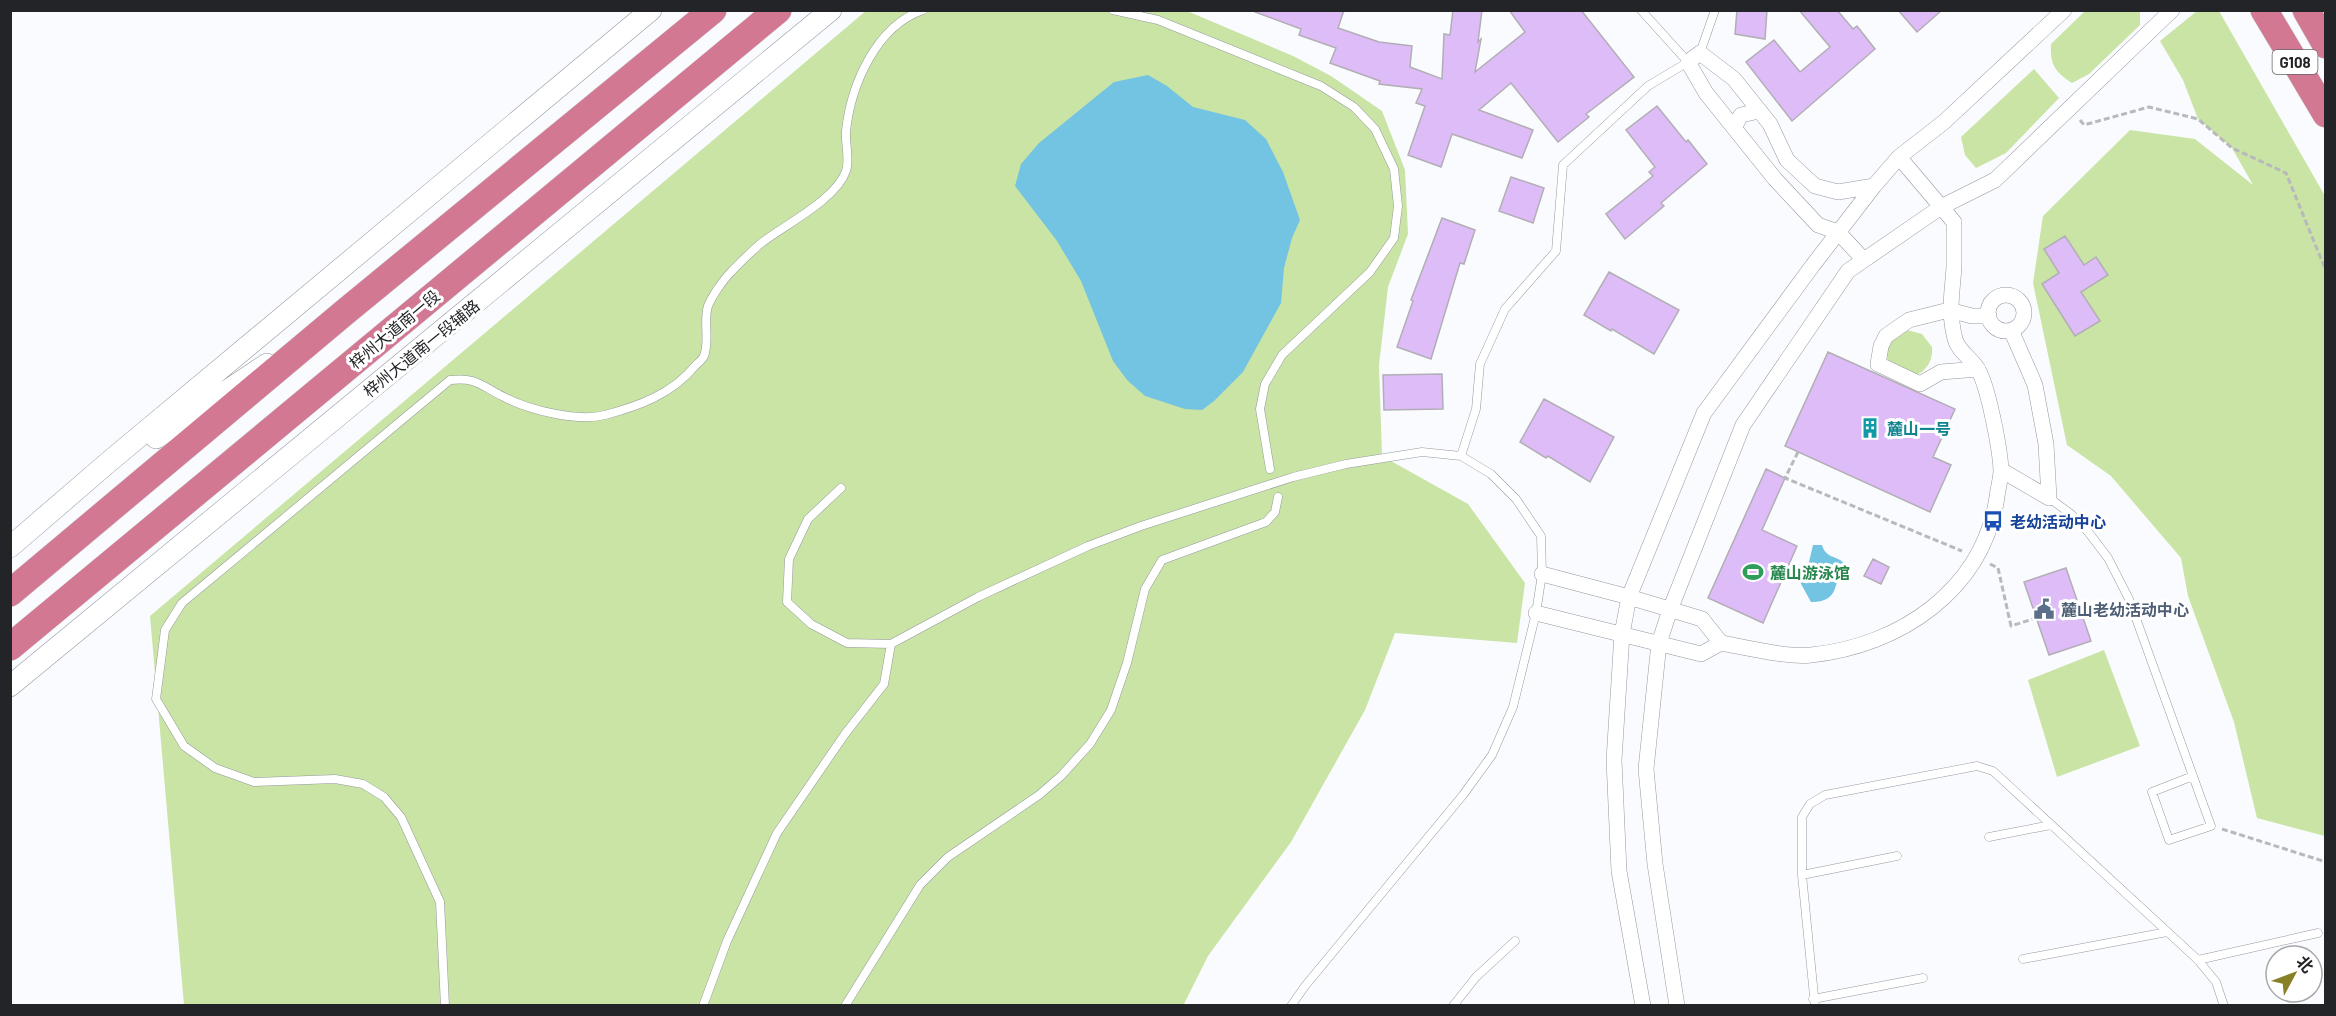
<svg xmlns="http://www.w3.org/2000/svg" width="2336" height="1016" viewBox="0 0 2336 1016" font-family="Barlow,'Noto Sans SC',sans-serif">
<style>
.green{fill:#c9e4a4}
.water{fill:#73c4e2}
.building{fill:#debcf7;stroke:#b2aeb5;stroke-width:1.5}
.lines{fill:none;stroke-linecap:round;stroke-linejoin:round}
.lane-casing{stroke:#94999f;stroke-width:9}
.street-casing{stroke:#94999f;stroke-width:16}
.secondary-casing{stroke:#94999f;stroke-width:22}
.highway-casing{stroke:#d7d8d8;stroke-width:28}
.path{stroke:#b7b9bc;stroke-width:3;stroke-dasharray:6 3;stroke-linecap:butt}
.lane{stroke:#fff;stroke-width:8}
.street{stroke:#fff;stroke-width:15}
.secondary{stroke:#fff;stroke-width:21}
.highway{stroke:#d27892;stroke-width:27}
.labels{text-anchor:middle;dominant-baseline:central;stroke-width:6;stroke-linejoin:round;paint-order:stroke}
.shield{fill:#fff;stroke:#646668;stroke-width:1.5}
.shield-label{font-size:15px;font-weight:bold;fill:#222427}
.street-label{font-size:16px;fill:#222427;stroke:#fff}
.culture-label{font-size:16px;font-weight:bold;fill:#0d838f;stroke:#fff;text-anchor:start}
.transit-label{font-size:16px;font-weight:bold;fill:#164399;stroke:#fff;text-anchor:start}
.leisure-label{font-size:16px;font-weight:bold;fill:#27864d;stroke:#fff;text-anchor:start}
.service-label{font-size:16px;font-weight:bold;fill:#4e5e75;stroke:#fff;text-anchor:start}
</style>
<rect width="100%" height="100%" fill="#f9fbfe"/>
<path class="green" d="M867 10 1187 11 1293 56 1331 76 1382 111 1405 170 1408 234 1388 287 1379 365 1382 456 1468 504 1525 583 1517 643 1395 633 1365 710 1291 842 1208 956 1183 1006 184 1005 150 616Z
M2085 11H2140V25L2089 74 2072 83C2055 72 2050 65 2051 44Z
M2197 11H2219L2325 196V836L2257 818 2234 722 2188 596 2181 558 2111 476 2067 445 2033 283 2043 216 2130 130 2195 139 2253 185 2232 148 2198 119 2183 80 2160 41Z
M2034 69 2059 98 2006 153 1976 168 1965 155 1961 137Z
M1907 330 1922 334 1932 347C1933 361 1927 370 1915 376L1889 364C1883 348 1891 335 1907 330Z
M2104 650 2140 746 2057 777 2028 680Z"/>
<path class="water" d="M1148 75 1167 86 1193 107 1245 120 1266 139 1283 172 1300 220 1292 238 1284 268 1281 303 1243 372 1214 401 1202 410 1185 409 1145 396 1127 380 1113 361 1081 281 1057 241 1015 186 1021 164 1039 143 1114 82Z
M1813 545H1822C1826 559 1837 555 1845 564 1832 583 1841 602 1811 602L1800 582 1808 566Z"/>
<path class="building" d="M1255 10H1344L1338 28 1379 42 1412 46 1410 67 1442 79 1444 34 1450 35 1453 10H1482L1478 42 1481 39 1475 72 1525 32 1509 10H1581L1634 77 1586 114 1589 117 1558 142 1511 83 1479 110 1533 130 1522 158 1452 134 1441 167 1408 155 1425 106 1416 103 1422 89 1379 84 1380 81 1330 63 1336 48 1299 35 1301 29 1255 12Z
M1737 10H1767L1765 39 1735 34Z
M1799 10H1837L1853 29 1857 26 1875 49 1792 121 1746 62 1774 40 1800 72 1830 47Z
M1898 10H1942L1917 32Z
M1657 106 1686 142 1688 140 1707 164 1661 203 1664 206 1625 239 1606 214 1653 176 1649 172 1655 167 1626 130Z
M1511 177 1544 188 1533 223 1499 211Z
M1442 218 1475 230 1464 264 1460 263 1431 359 1397 347 1413 301 1411 300Z
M2065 236 2084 265 2096 257 2108 275 2081 292 2100 321 2075 336 2042 284 2059 273 2044 249Z
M1609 272 1679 310 1654 354 1612 329 1611 331 1584 315Z
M1828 352 1955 409 1933 457 1951 465 1930 512 1785 446Z
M1442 374 1443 409 1384 410 1383 375Z
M1544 399 1614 437 1590 482 1548 456 1546 458 1520 442Z
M1766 469 1785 478 1762 530 1797 546 1763 623 1708 598Z
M1873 559 1889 567 1881 584 1864 576Z
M2066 568 2091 641 2049 655 2024 582Z"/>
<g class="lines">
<g class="lane-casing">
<path id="lane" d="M1113 10 1158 20 1321 86 1354 107 1375 129 1394 169 1398 206 1394 238 1370 272 1282 355 1265 384 1260 409 1270 469
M1700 53 1715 10
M1461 456 1476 409 1480 364 1505 309 1556 251 1563 165 1648 86 1688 62 1641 10
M841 488 808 519 789 559 787 602 811 624 847 643 891 644 978 597 1088 546 1141 526 1293 477 1346 464 1422 452 1461 456 1491 474 1516 499 1541 536 1542 574 1536 613 1513 707 1492 755 1463 795 1305 986 1291 1006
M2049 498 2071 514 2089 533 2108 558 2129 599 2211 826 2169 840 2152 792 2193 776
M1989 837 2051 825
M1802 875 1897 856
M2023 959 2167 932
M2198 960 2318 933
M1813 999 1923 978
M445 1006 440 902 401 817 384 797 363 784 335 779 254 782 215 768 184 746 156 699 165 630 182 603 450 380C477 377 481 386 504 397 529 410 577 422 605 415 639 406 672 394 695 366 698 363 703 359 704 356 710 341 703 321 708 306 712 296 723 280 731 272 740 262 750 253 760 244 784 225 836 200 846 171 850 160 845 143 846 131 851 85 876 26 923 10
M703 1006 727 941 777 833 845 734 884 684 891 644
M845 1006 920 885 948 857 1039 795 1061 776 1090 744 1111 710 1127 663 1145 589 1162 560 1266 522 1275 512 1278 497
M1453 1006 1476 977 1515 941
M1815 1006 1802 875V817L1810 804 1825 795 1977 766 1993 771 2198 960 2216 982 2224 1006"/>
</g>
<g class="street-casing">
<path id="street" d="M1734 128 1741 115 1759 111
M1864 260 1838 232 1818 225 1775 179 1706 93 1688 62 1700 53 1734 79 1770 124 1787 160 1815 186 1838 192 1874 186
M1988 313a18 18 0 1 1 36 0a18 18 0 1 1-36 0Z
M2011 330 2035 385 2046 444 2049 498
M1978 369 1941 372 1920 384 1878 364 1881 346 1886 336 1909 320 1949 310 1972 316H1989
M2001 470 2049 498
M1536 613 1701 654 1721 643 1702 619 1629 597 1542 574
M1721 643C1744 647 1789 658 1811 655 1900 646 1983 590 1997 497 1998 488 2001 478 2001 470 2000 449 1988 384 1977 368 1971 358 1958 351 1955 339 1948 310 1952 296 1954 267 1954 252 1954 237 1954 222L1899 157
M1643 1006 1619 871 1614 760 1622 634 1629 597 1704 413 1813 265 1874 186 1899 157 1944 122 2064 10
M1677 1006 1655 864 1646 769 1659 643 1670 610 1743 425 1848 271 1941 207 1995 180 2172 10"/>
</g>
<g class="secondary-casing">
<path id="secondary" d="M156 438 267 364
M10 547 111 460 651 10
M10 686 831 10"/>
</g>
<g class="highway-casing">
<path id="highway" d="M2264 10 2326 114
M2306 10 2326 45
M10 593 345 312 713 10
M10 647 778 10"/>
</g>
<path class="path" d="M2080 120 2084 125 2149 107 2198 119 2232 148 2286 173 2326 271
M1798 452 1785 478 1962 551
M1990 564 1998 568 2011 626 2033 619
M2222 829 2326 862"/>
<use href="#lane" class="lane"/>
<use href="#street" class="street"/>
<use href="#secondary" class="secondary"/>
<use href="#highway" class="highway"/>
</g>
<defs>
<g id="building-bare" transform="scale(1.62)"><path d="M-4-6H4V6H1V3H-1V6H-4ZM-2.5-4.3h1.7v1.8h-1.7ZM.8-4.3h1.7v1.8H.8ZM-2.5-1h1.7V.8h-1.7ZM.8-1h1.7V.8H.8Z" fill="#0f9aa8" stroke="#fff" stroke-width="2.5" paint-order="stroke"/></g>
<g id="bus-bare" transform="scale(1.62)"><path d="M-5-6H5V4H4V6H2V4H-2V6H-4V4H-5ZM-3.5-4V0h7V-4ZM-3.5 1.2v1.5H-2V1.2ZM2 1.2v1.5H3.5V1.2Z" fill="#1a4fb4" stroke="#fff" stroke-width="2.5" paint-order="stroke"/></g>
<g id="stadium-bare" transform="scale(1.62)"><path d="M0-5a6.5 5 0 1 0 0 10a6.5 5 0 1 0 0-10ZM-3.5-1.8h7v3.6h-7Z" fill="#2e9e5b" stroke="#fff" stroke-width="2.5" paint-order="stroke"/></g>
<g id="civic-bare" transform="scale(1.62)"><path d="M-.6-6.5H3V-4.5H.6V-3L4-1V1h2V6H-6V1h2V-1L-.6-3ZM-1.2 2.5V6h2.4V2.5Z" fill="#5c6f8a" stroke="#fff" stroke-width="2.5" paint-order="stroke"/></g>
</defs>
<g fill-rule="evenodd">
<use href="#building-bare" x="1870" y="428"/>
<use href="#bus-bare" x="1993" y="521"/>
<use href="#stadium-bare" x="1753" y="572"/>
<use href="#civic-bare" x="2044" y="609"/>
</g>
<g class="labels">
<rect class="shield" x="2272.5" y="50" width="45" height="24" rx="4.5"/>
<g class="shield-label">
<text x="2295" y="62">G108</text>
</g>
<g class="street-label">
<text transform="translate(394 329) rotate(-40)">梓州大道南一段</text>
<text transform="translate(421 348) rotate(-39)">梓州大道南一段辅路</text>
</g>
<g class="culture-label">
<text x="1887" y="428">麓山一号</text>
</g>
<g class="transit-label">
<text x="2010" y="521">老幼活动中心</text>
</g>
<g class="leisure-label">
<text x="1770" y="572">麓山游泳馆</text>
</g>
<g class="service-label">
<text x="2061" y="609">麓山老幼活动中心</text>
</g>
</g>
<rect width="2336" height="1016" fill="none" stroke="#222427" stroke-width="24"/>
<g transform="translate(2294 974) rotate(49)"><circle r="28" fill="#ffffff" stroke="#a7a7a9" stroke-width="1.5"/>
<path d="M0-4.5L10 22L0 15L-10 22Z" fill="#878027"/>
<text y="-9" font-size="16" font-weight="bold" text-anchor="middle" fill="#222427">北</text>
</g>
</svg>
